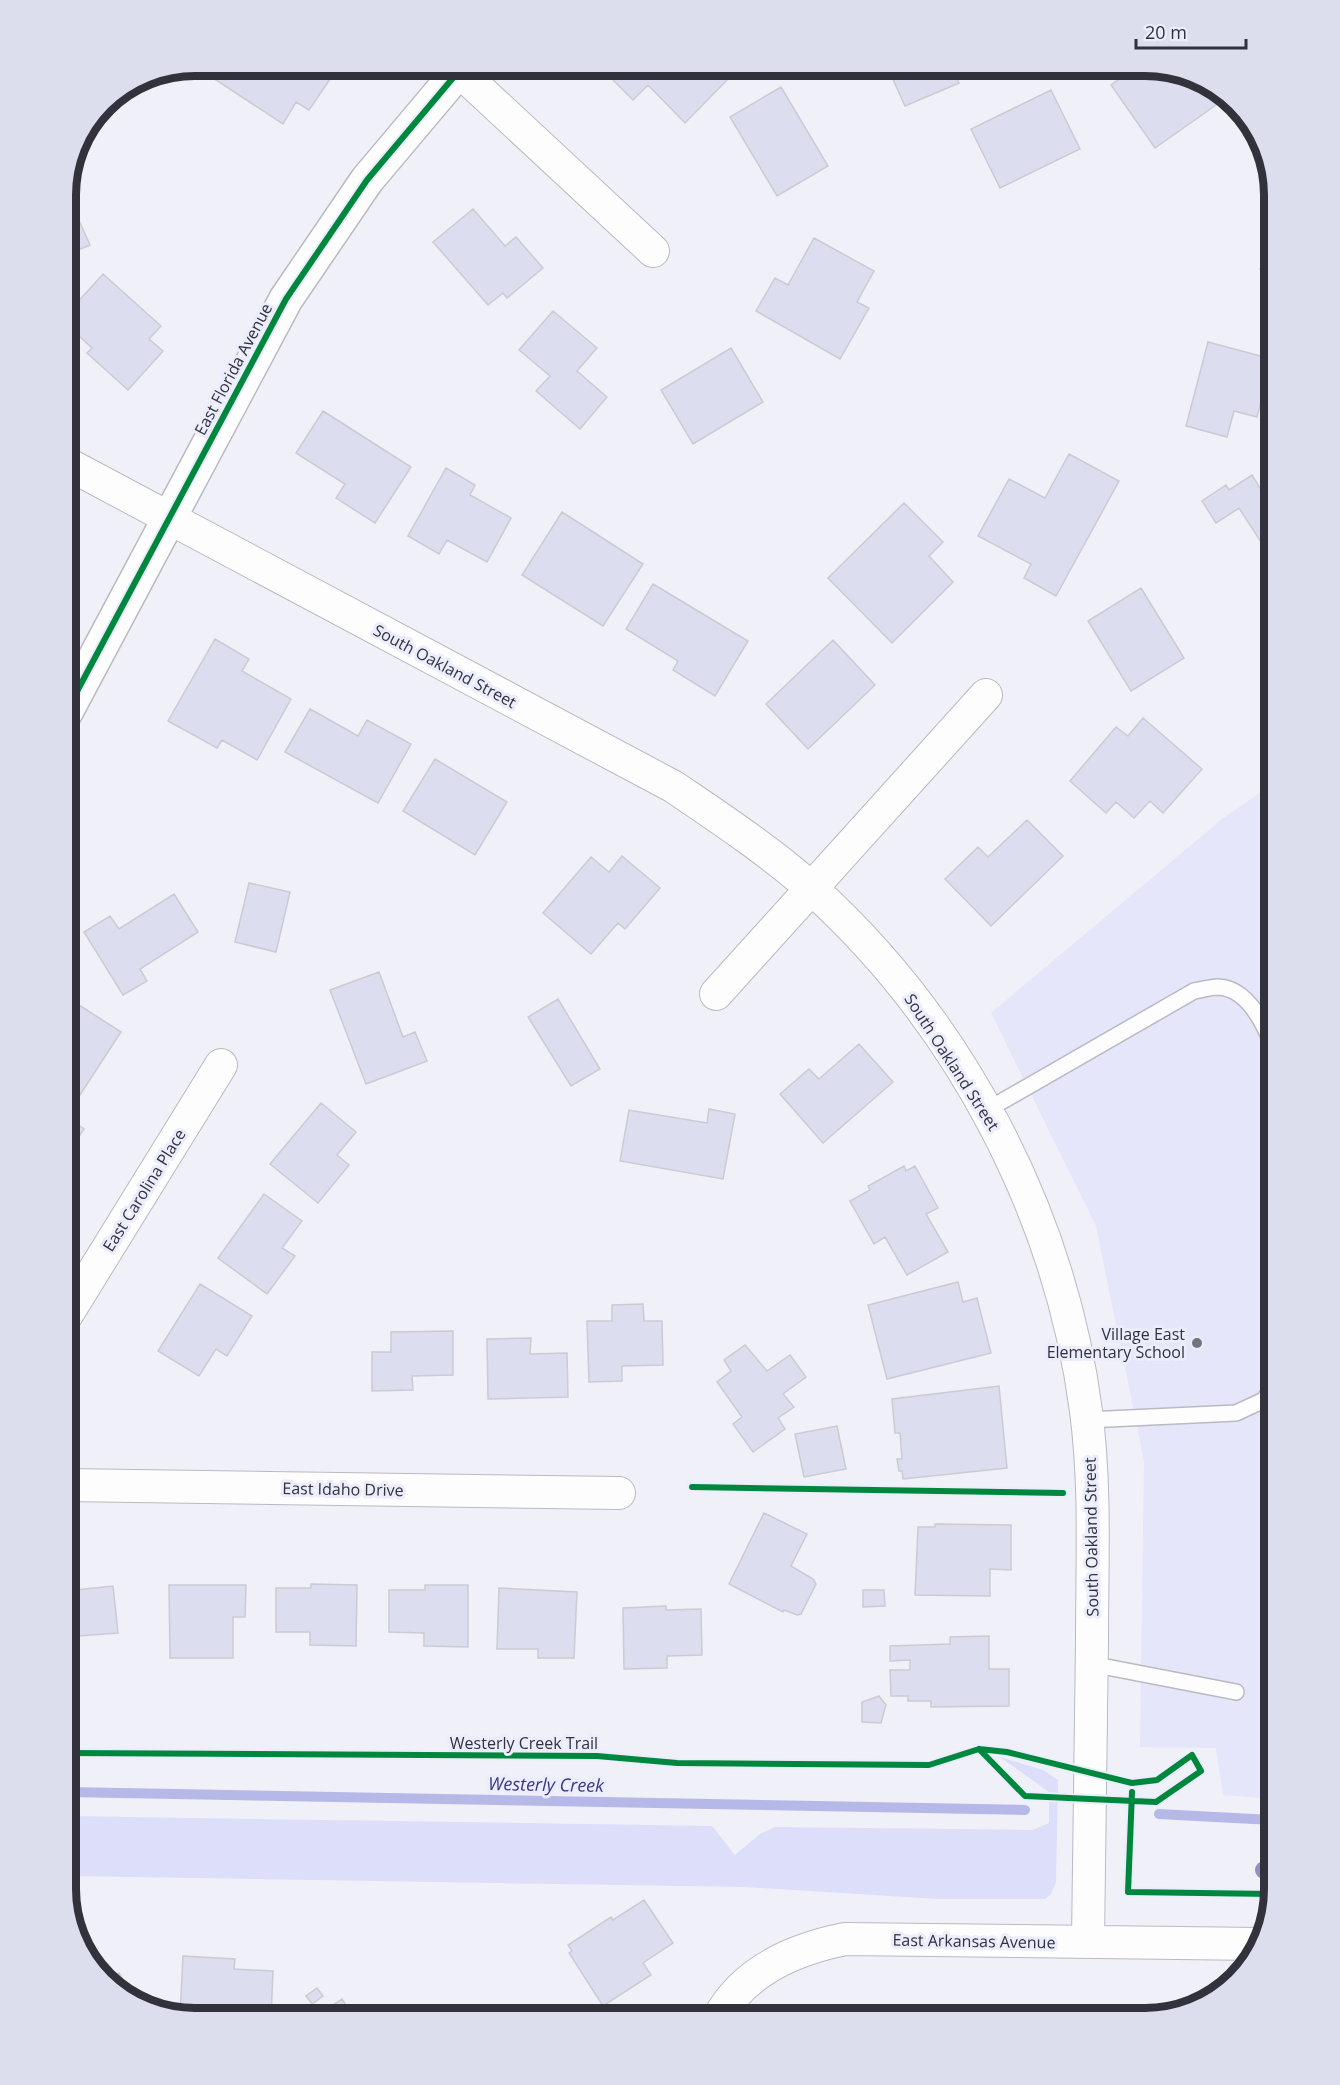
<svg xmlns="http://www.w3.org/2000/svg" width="1340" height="2085" viewBox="0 0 1340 2085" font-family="'Open Sans',sans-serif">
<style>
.built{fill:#e5e6f9}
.green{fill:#dcdefa}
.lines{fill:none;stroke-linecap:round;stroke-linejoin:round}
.stream{stroke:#b6b8e7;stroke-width:10}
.building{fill:#dcddee;stroke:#cacbd3;stroke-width:1.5}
.lane-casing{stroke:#b9bac2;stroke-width:18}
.street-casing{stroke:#b9bac2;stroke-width:34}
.secondary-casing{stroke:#b9bac2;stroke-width:36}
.lane{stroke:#fdfdfe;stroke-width:15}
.street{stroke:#fdfdfe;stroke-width:32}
.secondary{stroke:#fdfdfe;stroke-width:33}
.cycleway-casing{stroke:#ebecfc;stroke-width:10}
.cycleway{stroke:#00873e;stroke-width:6}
.tree{fill:#9290bd}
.poi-dot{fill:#74747e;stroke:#ebecfc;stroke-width:2}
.labels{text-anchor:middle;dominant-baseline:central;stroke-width:6;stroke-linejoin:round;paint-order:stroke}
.street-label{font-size:16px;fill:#31323c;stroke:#ebecfc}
.poi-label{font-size:16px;fill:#31323c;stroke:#ebecfc;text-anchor:end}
.water-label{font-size:18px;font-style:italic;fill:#3b3681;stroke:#ebecfc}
.rim{fill:none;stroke:#31323c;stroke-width:8}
</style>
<rect width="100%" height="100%" fill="#eff0f8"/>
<path class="built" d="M1274 783V1799L1223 1795 1216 1748 1140 1747 1144 1461 1096 1226 991 1013 1222 819Z"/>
<path class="green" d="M1000 1757 1043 1770 1058 1780 1056 1882 1051 1894 1045 1899H938L745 1887 66 1876V1816L712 1826 735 1855 760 1834 775 1827 1033 1830 1049 1823V1792Z"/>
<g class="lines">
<path class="stream" d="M66 1792 1025 1810
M1159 1814 1274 1820"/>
</g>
<path class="building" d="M225 66H325L335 72 309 110 296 102 283 124 216 80Z
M599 66H715L728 79 685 123 648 85 633 100Z
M887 66H951L959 83 905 106Z
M1138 66H1152L1155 70 1158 68 1216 88 1226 98 1155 148 1111 85Z
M781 87 828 166 777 196 730 117Z
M1051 90 1080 149 1000 188 971 129Z
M66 191 90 245 66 255Z
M473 209 505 246 516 237 543 268 507 298 503 293 488 305 433 242Z
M814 238 874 271 857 302 869 308 840 359 756 311 775 278 788 285Z
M1274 255V283L1260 269Z
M103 274 161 326 149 339 163 351 128 390 87 353 92 348 66 324V315Z
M553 311 597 348 577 371 607 397 580 429 536 391 550 376 519 350Z
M1208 342 1272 359 1257 417 1234 411 1227 437 1186 426Z
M731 348 763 402 693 444 661 390Z
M323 411 411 467 375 523 336 498 345 484 296 453Z
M1069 454 1119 481 1056 596 1024 578 1031 564 978 536 1009 479 1045 498Z
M446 468 475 485 470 495 511 518 487 562 447 540 439 554 408 536Z
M1252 475 1260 488 1274 478V562L1239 508 1216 523 1202 501 1226 485 1229 490Z
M904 503 943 542 929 556 953 582 892 643 828 578Z
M562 512 643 564 603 626 522 575Z
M653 584 748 641 715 696 673 670 678 661 626 629Z
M1141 588 1184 658 1131 691 1088 621Z
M215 639 249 659 242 671 291 699 257 760 222 740 217 748 168 721Z
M833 640 875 685 808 749 766 704Z
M310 709 358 736 367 720 411 744 378 803 285 752Z
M1143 718 1202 769 1163 813 1150 801 1134 818 1116 802 1106 813 1070 781 1116 727 1128 736Z
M435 759 507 802 475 855 403 811Z
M1027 820 1063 856 991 926 945 879 978 847 988 857Z
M622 856 660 888 625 929 618 923 591 954 543 913 591 857 609 872Z
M249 883 290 892 276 952 235 942Z
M174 894 198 932 140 969 147 981 123 995 84 932 110 916 119 929Z
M379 972 403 1037 415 1032 427 1061 366 1084 330 990Z
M558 999 600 1069 571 1086 528 1017Z
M79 1005 121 1032 78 1098 66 1091V1026Z
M859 1044 893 1082 823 1143 780 1094 809 1069 819 1079Z
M321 1103 356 1132 337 1155 349 1165 318 1203 270 1164Z
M709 1109 735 1114 723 1179 620 1161 629 1110 707 1123Z
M66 1117 84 1129 66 1156Z
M904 1166 906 1171 915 1166 938 1208 926 1214 948 1252 907 1275 885 1237 874 1244 850 1201 870 1190 868 1186Z
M264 1194 302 1221 282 1248 295 1256 267 1294 218 1258Z
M958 1282 963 1302 977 1298 991 1353 887 1379 868 1305Z
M200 1284 252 1316 227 1356 216 1349 199 1376 158 1351Z
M643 1304 644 1321H662L663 1365 622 1366V1381L589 1382 587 1321H612V1305Z
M453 1331V1375L412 1376 413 1390 372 1391V1352H391V1332Z
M531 1338 530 1354 567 1353 568 1397 488 1399 487 1339Z
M745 1345 767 1371 790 1355 806 1377 783 1394 794 1407 778 1418 785 1429 753 1452 733 1424 742 1417 717 1382 731 1371 724 1360Z
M999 1386 1007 1468 903 1479 902 1471H899L897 1459H902L900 1433H895L892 1399Z
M837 1426 846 1469 804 1477 795 1434Z
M764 1513 807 1534 791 1566 813 1579 816 1584 801 1614 797 1615 784 1610 783 1612 729 1584Z
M935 1524 1011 1525V1570L990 1569V1596L915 1595 918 1527H935Z
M311 1584 357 1585 356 1646 310 1645V1632H276V1588H311Z
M169 1585H246L245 1617H233V1658H170Z
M425 1585H468V1647L424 1646V1633L389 1632V1590H425Z
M113 1586 118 1633 66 1637V1591Z
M499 1588 577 1592 574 1658H538V1649H497Z
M863 1590H884L885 1606 863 1607Z
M666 1606V1610L701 1609 702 1655 667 1656V1668L624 1669 623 1608Z
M989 1636V1669H1009V1706L931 1707V1701H908V1696H891L890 1670H910V1660L890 1661V1646L950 1644V1637Z
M879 1696 886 1705 881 1723 862 1722V1702Z
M644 1900 673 1943 643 1963 651 1975 603 2006 569 1953 572 1951 568 1945 611 1917 613 1920Z
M183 1956 235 1959 234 1969 273 1971 271 2019H187L180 2016Z
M119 1973 132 1994 126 1998 108 1980Z
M317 1988 323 1996 312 2004 306 1996Z
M342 1999 355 2019H311Z
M542 2007 597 2013 596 2019H541Z"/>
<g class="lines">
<g class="lane-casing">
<path id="lane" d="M987 1110 1194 991C1201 990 1210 987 1218 987 1248 988 1265 1025 1274 1049
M1087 1420 1236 1413 1264 1400 1274 1384
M1091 1664 1236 1692"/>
</g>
<g class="street-casing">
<path id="street" d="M454 66 653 251
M66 463 674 787C721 819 768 850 811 888 960 1022 1060 1213 1086 1411 1096 1487 1092 1564 1092 1640 1091 1741 1090 1842 1088 1942
M716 994 986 695
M66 1316 221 1065
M66 1485 619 1493
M718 2019C743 1971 795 1949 845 1939L1259 1944"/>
</g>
<g class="secondary-casing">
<path id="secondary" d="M66 712 286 299 367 180 463 66"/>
</g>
<use href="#lane" class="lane"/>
<use href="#street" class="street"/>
<use href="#secondary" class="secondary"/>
<g class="cycleway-casing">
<path id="cycleway" d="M66 712 286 299 367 180 463 66
M692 1487 1063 1493
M66 1753 597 1756 677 1763 929 1765 979 1749 1007 1752 1132 1783 1157 1780 1192 1755 1201 1771 1156 1802 1025 1796 979 1749
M1132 1792 1128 1892 1273 1894"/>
</g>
<use href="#cycleway" class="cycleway"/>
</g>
<circle class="tree" cx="1264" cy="1870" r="9"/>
<circle class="poi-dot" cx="1197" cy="1343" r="6"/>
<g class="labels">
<g class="street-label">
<text transform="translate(233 369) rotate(-62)">East Florida Avenue</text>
<text transform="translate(445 666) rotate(28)">South Oakland Street</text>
<text transform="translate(952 1062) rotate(57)">South Oakland Street</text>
<text transform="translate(144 1190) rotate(-58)">East Carolina Place</text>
<text transform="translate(343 1489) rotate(1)">East Idaho Drive</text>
<text transform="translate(1091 1537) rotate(-91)">South Oakland Street</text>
<text x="524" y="1743">Westerly Creek Trail</text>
<text transform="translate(974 1941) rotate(1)">East Arkansas Avenue</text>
</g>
<g class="poi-label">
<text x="1185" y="1334">Village East<tspan x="1185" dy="18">Elementary School</tspan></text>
</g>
<g class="water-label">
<text transform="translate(546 1784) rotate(1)">Westerly Creek</text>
</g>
</g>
<path d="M0 0H1340V2085H0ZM195 76H1145A119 119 0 0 1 1264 195V1889A119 119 0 0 1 1145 2008H195A119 119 0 0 1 76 1889V195A119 119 0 0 1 195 76Z" fill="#dcdded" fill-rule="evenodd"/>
<path class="rim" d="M195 76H1145A119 119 0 0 1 1264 195V1889A119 119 0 0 1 1145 2008H195A119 119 0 0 1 76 1889V195A119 119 0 0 1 195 76Z"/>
<path d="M1136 39v9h110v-9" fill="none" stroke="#31323c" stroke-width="3"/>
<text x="1145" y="39" font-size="18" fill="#31323c" stroke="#ebecfc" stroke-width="4.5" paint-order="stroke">20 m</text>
</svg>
